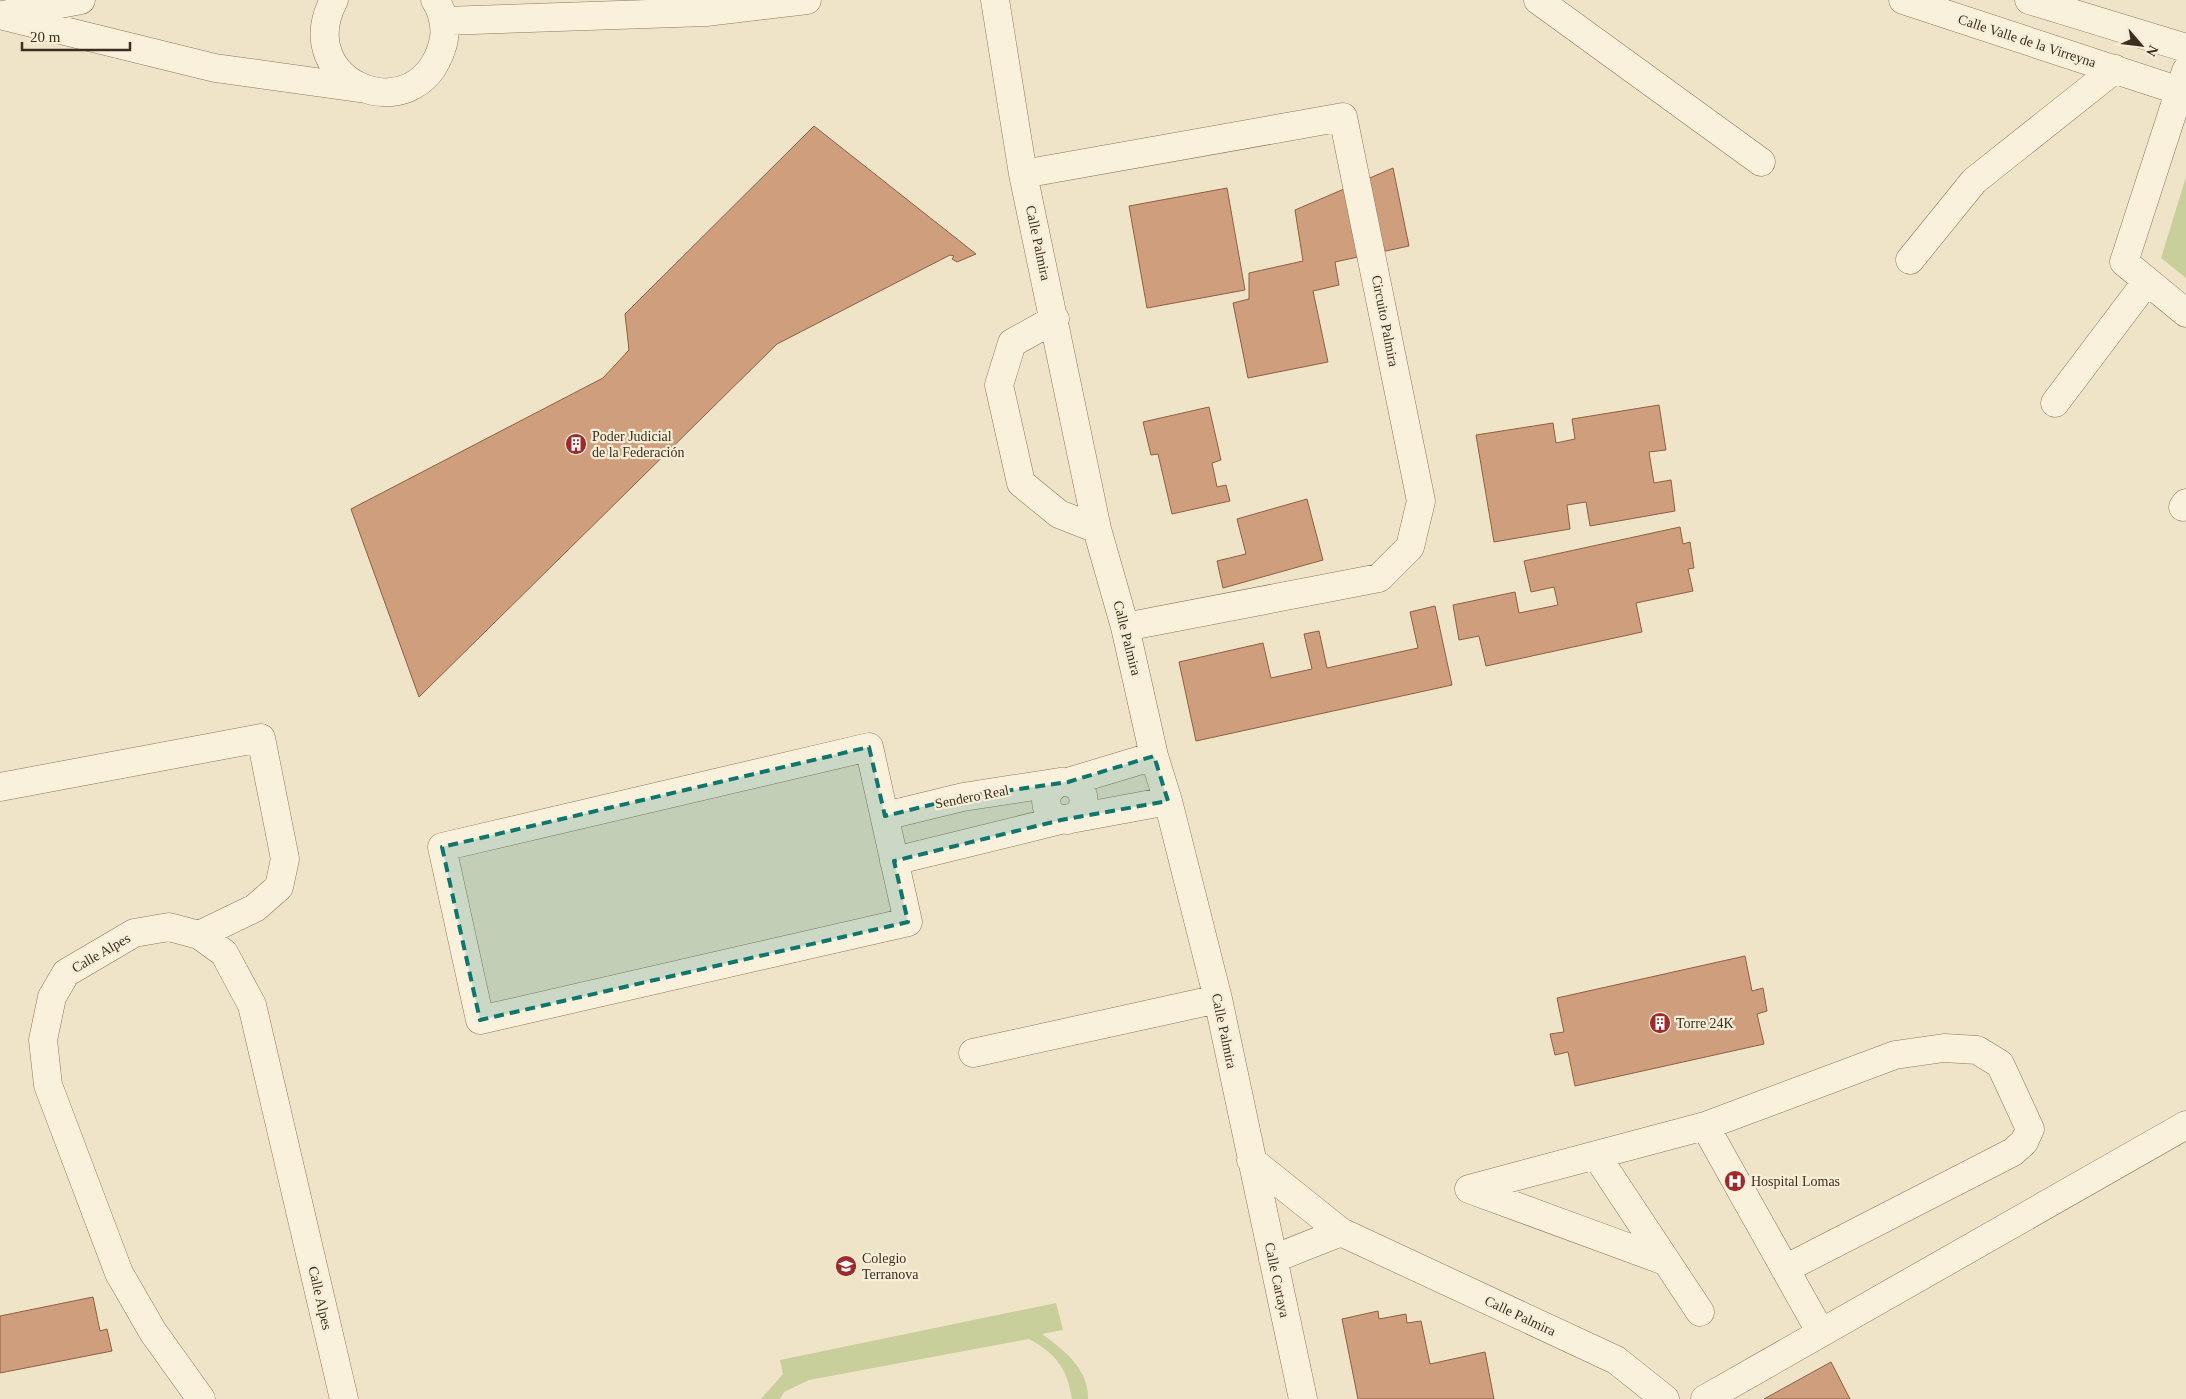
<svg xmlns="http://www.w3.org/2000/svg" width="2186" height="1399" viewBox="0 0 2186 1399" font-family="'Times New Roman',serif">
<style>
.green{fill:#c9cf9b}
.building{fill:#cf9f7d;stroke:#8d5f41}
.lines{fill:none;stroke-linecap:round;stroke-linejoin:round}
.minor-casing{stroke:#8d765c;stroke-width:29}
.minor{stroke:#faf1dc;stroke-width:28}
.marked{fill:#0f766e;fill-opacity:0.2;stroke:#0f766e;stroke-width:4;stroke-dasharray:10 6;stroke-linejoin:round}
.labels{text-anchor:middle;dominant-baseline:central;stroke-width:4.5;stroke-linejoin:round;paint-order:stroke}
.street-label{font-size:14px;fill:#3d2e20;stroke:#f7eed8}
.poi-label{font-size:14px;fill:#3d2e20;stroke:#f7eed8;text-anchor:start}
</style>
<rect width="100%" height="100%" fill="#f0e4c8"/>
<path class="green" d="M2186 177V278L2161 258Z
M1056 1303 1063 1330 1042 1334C1064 1350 1089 1369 1088 1399H1072C1067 1368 1056 1354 1029 1339L809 1380 784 1392 780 1399H761L783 1374 780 1360Z"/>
<path class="building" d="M814 126 976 254 957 262 952 259 954 256 950 255 777 344 419 697 351 509 603 378 629 350 625 314Z
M1393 168 1409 246 1335 262 1339 285 1313 291 1328 362 1248 378 1233 303 1249 299V273L1303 261 1295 210Z
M1227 188 1245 290 1147 308 1129 206Z
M1659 405 1666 450 1649 452 1654 483 1671 480 1675 511 1590 526 1586 502 1567 505 1570 529 1494 542 1476 435 1553 423 1556 443 1575 439 1572 419Z
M1209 407 1221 460 1212 463 1217 487 1226 485 1230 501 1172 514 1158 454 1151 455 1143 422Z
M1307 499 1323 560 1223 588 1217 561 1246 554 1237 519Z
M1680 527 1683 544 1690 542 1694 568 1688 569 1693 591 1636 603 1642 632 1486 666 1479 636 1459 640 1453 605 1515 592 1519 613 1558 605 1554 587 1531 592 1524 561Z
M1435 606 1452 685 1196 741 1179 662 1263 643 1271 678 1312 669 1304 634 1319 631 1327 668 1418 648 1410 612Z
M1745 956 1752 991 1763 988 1767 1011 1757 1014 1764 1044 1575 1086 1568 1052 1555 1055 1550 1034 1564 1032 1557 998Z
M93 1297 100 1331 107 1329 112 1351 0 1373V1316Z
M1378 1311 1379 1319 1406 1314 1407 1323 1421 1321 1430 1364 1485 1352 1494 1399H1358L1342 1319Z
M1831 1362 1850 1399H1764Z"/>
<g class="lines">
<g class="minor-casing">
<path id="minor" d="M334 0C290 83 415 134 442 47 447 33 444 13 435 0
M995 0 1023 174 1097 529 1125 627 1154 756 1168 801 1218 999 1303 1399
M1538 0 1761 162
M1903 0 2186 93
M2029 0 2186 48
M8 14 81 0
M0 15 215 68 366 89
M444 21 706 12 807 0
M2186 71 2124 262 2186 313
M1023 174 1343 117 1421 501 1410 547 1379 578 1125 627
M1910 260 1974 181 2115 69
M1055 319 1012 343 999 385 1021 483 1059 514 1097 529
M2055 403 2147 281
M2183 507 2186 503
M869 747 908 922 480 1020 442 847Z
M1068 782 1154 756
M0 787 261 738 285 859 279 887 255 908 199 935
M885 816 963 797 1060 782C1079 781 1088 794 1081 812L1068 820 1054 817C1041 805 1045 790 1060 782
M1076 818 1168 801
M894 861 1061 820
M973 1053 1218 999
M1705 1126 1895 1055 1944 1048 1977 1050 2000 1064 2030 1129 2024 1142 2013 1152 1785 1269
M1596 1155 1700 1312
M1251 1160 1341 1232 1616 1360 1665 1399
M1273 1259 1341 1232
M1665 1261 1469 1189 1705 1126 1821 1333
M201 1399 153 1332 119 1273 48 1085 43 1040 52 997 66 973 134 933 169 927 199 935 224 953 252 1005 344 1399
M1705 1399 2186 1125"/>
</g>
<use href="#minor" class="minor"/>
</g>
<path class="marked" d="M869 747 885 816 963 797 1068 782 1154 756 1168 801 1061 820 894 861 908 922 480 1020 442 847Z"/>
<defs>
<g id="building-disc" transform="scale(1.125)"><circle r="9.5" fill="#9e2a2b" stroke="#f7eed8"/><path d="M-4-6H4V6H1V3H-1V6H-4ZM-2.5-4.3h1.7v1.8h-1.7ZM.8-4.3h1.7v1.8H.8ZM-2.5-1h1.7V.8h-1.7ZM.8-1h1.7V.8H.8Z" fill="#fff"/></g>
<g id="hospital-disc" transform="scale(1.125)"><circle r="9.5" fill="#9e2a2b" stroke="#f7eed8"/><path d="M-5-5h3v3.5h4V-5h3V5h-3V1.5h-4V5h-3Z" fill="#fff"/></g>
<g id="school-disc" transform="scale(1.125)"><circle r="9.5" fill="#9e2a2b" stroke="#f7eed8"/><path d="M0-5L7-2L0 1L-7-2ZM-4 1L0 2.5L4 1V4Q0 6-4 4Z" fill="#fff"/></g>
</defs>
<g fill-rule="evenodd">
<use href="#building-disc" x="576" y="444"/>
<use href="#building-disc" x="1660" y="1023"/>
<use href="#hospital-disc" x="1735" y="1181"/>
<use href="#school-disc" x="846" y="1266"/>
</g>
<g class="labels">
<g class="street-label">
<text transform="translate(2027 41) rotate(18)">Calle Valle de la Virreyna</text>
<text transform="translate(1038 243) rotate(78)">Calle Palmira</text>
<text transform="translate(1385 321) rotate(79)">Circuito Palmira</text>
<text transform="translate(1127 638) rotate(76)">Calle Palmira</text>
<text transform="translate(972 797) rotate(-11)">Sendero Real</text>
<text transform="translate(101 953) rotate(-30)">Calle Alpes</text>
<text transform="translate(1224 1031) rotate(78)">Calle Palmira</text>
<text transform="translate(1277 1280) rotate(78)">Calle Cartaya</text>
<text transform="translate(320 1298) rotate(77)">Calle Alpes</text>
<text transform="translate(1520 1316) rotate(25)">Calle Palmira</text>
</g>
<g class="poi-label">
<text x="592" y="436">Poder Judicial<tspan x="592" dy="16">de la Federación</tspan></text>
<text x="1676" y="1023">Torre 24K</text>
<text x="1751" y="1181">Hospital Lomas</text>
<text x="862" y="1258">Colegio<tspan x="862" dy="16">Terranova</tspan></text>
</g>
</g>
<g transform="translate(2141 45) rotate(118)" stroke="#f7eed8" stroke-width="4" paint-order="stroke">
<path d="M0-4L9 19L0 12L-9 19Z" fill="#3d2e20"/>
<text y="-8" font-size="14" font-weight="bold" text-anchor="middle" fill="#3d2e20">N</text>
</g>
<path d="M22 42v8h108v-8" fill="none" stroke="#3d2e20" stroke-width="2.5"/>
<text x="30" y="42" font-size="15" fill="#3d2e20" stroke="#f7eed8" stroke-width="4" paint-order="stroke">20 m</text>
</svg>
